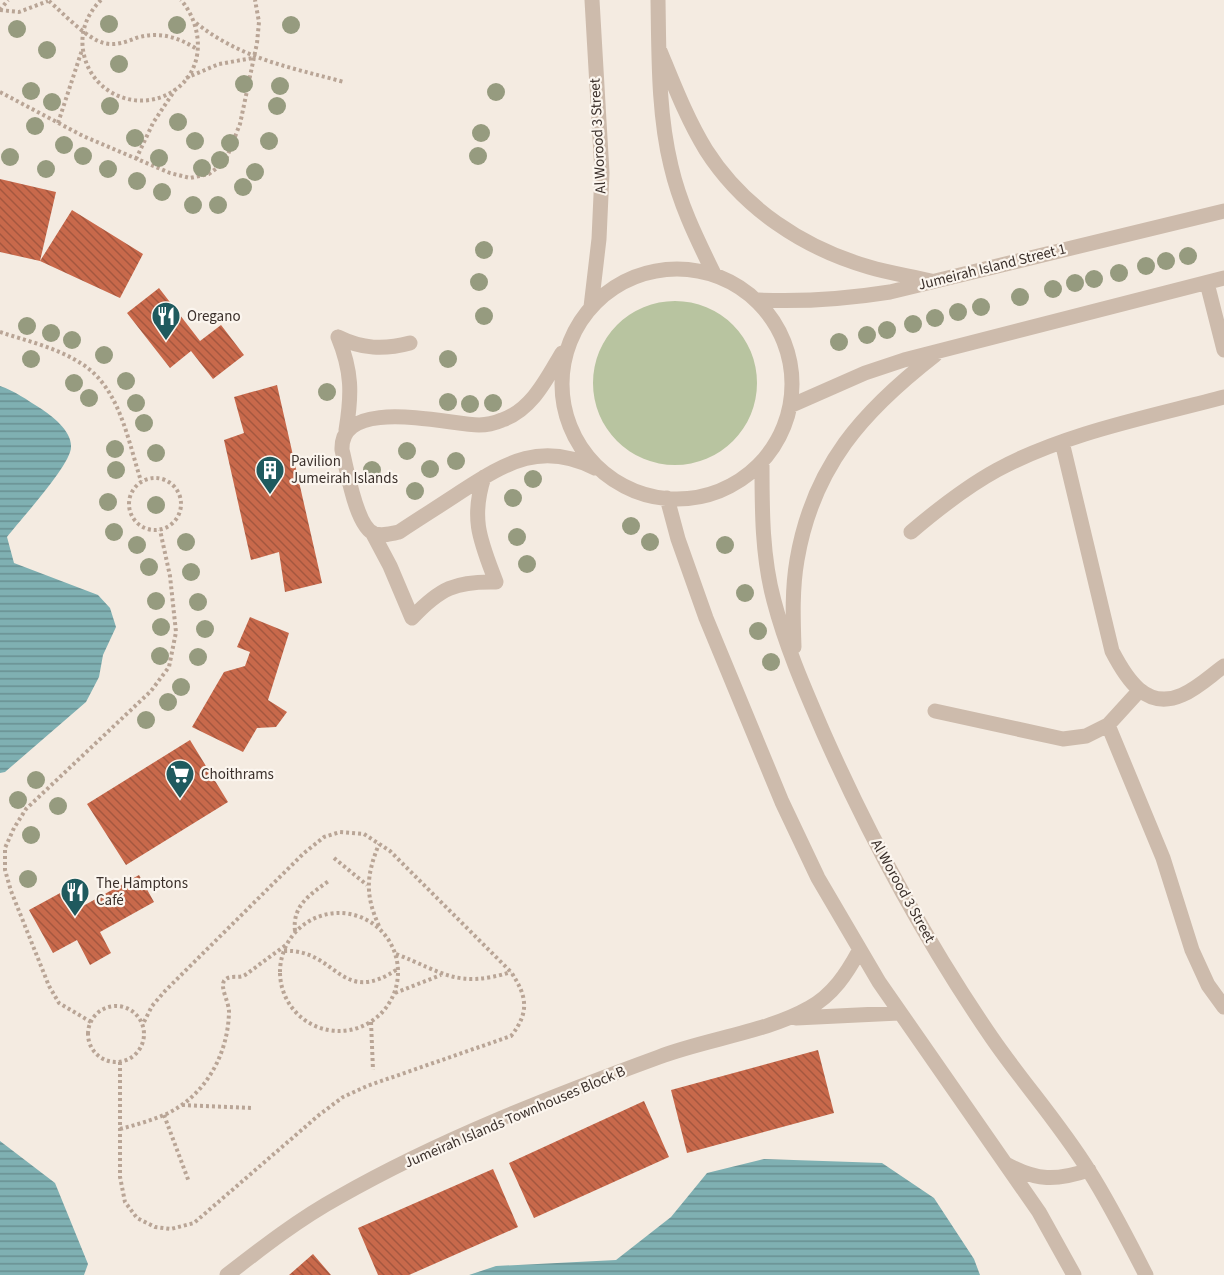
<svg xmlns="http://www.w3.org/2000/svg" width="1224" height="1275" viewBox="0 0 1224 1275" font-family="'Source Sans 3',sans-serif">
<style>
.green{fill:#b8c4a0}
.water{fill:url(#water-rules)}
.building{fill:url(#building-back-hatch)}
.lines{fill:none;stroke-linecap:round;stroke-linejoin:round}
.path{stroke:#b9a596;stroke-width:4;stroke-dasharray:3 3;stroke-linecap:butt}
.minor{stroke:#cdbbac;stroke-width:15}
.tree{fill:#969b7f}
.labels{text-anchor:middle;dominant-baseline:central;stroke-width:4.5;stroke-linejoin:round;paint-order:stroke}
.street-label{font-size:15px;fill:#3b302b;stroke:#fbf5ee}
.poi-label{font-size:15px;fill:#3b302b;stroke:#fbf5ee;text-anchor:start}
</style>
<defs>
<pattern id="water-rules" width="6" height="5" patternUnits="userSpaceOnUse" patternTransform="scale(1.5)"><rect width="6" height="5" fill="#7fb0b2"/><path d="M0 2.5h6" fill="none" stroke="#699091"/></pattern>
<pattern id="building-back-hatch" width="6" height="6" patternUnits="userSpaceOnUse" patternTransform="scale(1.5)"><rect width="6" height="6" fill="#c8694b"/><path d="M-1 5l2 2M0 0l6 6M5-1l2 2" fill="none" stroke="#a4573f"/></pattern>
</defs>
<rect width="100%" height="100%" fill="#f4ebe1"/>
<path class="green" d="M593 383a82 82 0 1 1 164 0a82 82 0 1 1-164 0Z"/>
<path class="water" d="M0 386C15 391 27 400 40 408 52 416 72 431 71 447 71 465 20 520 7 537L14 563 98 595 110 608 116 627 103 655 99 677 86 702 5 772 0 773Z
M0 1141 55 1183 88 1264 84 1275H0Z
M764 1159 882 1163 934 1198 974 1259 980 1275H469L496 1266 616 1260 671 1217 707 1173Z"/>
<path class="building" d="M0 179 56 192 40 261 72 210 143 254 120 298 40 261 0 252Z
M159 288 200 341 221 325 244 355 213 379 191 351 170 368 127 313Z
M277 385 322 583 285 592 279 552 251 560 224 440 244 433 234 397Z
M250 617 289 633 268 700 287 712 276 727 257 728 243 752 192 727 224 672 245 666 250 652 237 647Z
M190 740 228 802 126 865 87 804Z
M139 875 154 902 100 932 111 953 90 965 77 940 53 953 29 910 73 886 83 906Z
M818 1050 834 1113 687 1153 671 1090Z
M644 1101 669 1157 534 1218 509 1163Z
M493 1169 518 1227 409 1275H378L358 1228Z
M313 1254 331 1275H289Z"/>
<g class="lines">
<path class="path" d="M101 0C86 15 79 34 84 55 93 95 140 114 175 90 206 68 203 26 181 0
M49 1C63 13 87 39 104 43 115 46 126 42 136 38 159 31 179 37 198 50
M0 10 19 12 48 1
M0 10 8 0
M196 23C242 59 289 67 344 82
M186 78 219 64 253 58
M0 92 83 136 170 173 190 178 209 174 225 162 240 124 257 43 259 22 255 0
M58 123 82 50
M136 159 153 123 175 90
M0 332C27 341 58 348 82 364 120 388 128 441 141 481
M129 504a26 26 0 1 1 52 0a26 26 0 1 1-52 0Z
M334 858 367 885
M280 972a59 59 0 1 1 118 0a59 59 0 1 1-118 0Z
M379 926C365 895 366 876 379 844
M295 931C292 905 311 894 330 880
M284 951C337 948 340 1009 399 968
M396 954C443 972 457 989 511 972
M395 993 441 975
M88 1034a28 28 0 1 1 56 0a28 28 0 1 1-56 0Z
M91 1022 59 1003 49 986 11 891 5 870V848L14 828 26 809 151 691 169 667 176 632 170 576 160 530
M371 1022 373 1070
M120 1062V1177L125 1202 137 1218 155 1227 171 1229 194 1223 319 1115 343 1097 367 1086 511 1036C530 1012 527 996 511 972L390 851 364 834 340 832 324 837 304 853 165 991 152 1006 143 1024
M182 1105 253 1108
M164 1115 189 1182
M120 1129C135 1125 150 1121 164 1115 205 1097 228 1055 229 1012 229 1002 220 988 224 981 229 974 239 979 245 975 259 965 272 955 286 945"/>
<path class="minor" d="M658 0C659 55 658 113 671 166 680 205 697 239 714 274
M660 51C674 85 687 119 706 150 743 208 803 248 869 267 889 273 910 276 931 281
M562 384a115 115 0 1 1 230 0a115 115 0 1 1-230 0Z
M1207 283 1224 350
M758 300C803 302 846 299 890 292L1224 211
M591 307 599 239 602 173 592 0
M338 337C352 371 352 394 346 430
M338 337C362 349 384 350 410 343
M562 353C547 378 532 410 502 420 495 423 486 425 479 425 446 424 340 396 342 450 347 469 356 528 375 534 384 536 391 534 399 532 420 518 441 505 462 491 507 462 542 441 595 468
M790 406 865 373 904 360 1224 278
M1062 442 1112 651C1126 678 1146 711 1182 695 1198 688 1210 676 1224 666
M762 465C762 510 762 557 774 601 786 647 805 690 824 734 871 840 926 942 992 1038 1023 1083 1060 1124 1089 1171 1110 1204 1128 1240 1146 1275
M667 498 678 539 706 618 782 802 818 878 879 982 1039 1212 1074 1275
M911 532C938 509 966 487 997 470 1065 433 1149 417 1224 397
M373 534 390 566 412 618C440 588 456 581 496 582 481 542 470 520 484 477
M794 647C793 618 792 589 797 560 813 466 863 411 935 355
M935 711 1063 739 1086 736 1108 725 1139 691
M1108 725 1163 858 1192 950 1208 985 1224 1007
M796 1018 899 1013
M1006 1164C1037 1181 1056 1181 1089 1170
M227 1275C263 1247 299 1219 339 1197 439 1140 550 1097 659 1057 706 1039 767 1032 809 1008 833 995 847 973 859 951"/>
</g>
<g class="tree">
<circle cx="109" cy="24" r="9"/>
<circle cx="177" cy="25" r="9"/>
<circle cx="291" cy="25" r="9"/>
<circle cx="17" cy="29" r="9"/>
<circle cx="47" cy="50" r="9"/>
<circle cx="119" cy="64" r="9"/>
<circle cx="244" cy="84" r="9"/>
<circle cx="280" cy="86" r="9"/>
<circle cx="31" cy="91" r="9"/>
<circle cx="496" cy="92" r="9"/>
<circle cx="52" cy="102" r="9"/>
<circle cx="110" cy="106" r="9"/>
<circle cx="277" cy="106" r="9"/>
<circle cx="178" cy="122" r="9"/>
<circle cx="35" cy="126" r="9"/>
<circle cx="481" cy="133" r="9"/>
<circle cx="135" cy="138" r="9"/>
<circle cx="195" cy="141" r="9"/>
<circle cx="269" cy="141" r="9"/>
<circle cx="230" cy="143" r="9"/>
<circle cx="64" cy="145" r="9"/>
<circle cx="83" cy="156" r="9"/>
<circle cx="478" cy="156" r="9"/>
<circle cx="10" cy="157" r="9"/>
<circle cx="159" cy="158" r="9"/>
<circle cx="220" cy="160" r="9"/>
<circle cx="202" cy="168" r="9"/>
<circle cx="46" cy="169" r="9"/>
<circle cx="108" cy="169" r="9"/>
<circle cx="255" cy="172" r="9"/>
<circle cx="137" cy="181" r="9"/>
<circle cx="243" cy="187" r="9"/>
<circle cx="162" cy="192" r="9"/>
<circle cx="193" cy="205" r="9"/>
<circle cx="218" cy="205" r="9"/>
<circle cx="484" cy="250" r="9"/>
<circle cx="1188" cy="256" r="9"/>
<circle cx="1166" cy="261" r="9"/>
<circle cx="1146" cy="266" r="9"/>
<circle cx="1119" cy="273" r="9"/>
<circle cx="1094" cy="279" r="9"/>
<circle cx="479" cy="282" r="9"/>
<circle cx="1075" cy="283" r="9"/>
<circle cx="1053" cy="289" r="9"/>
<circle cx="1020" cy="297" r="9"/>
<circle cx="981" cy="307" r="9"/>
<circle cx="958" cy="312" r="9"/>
<circle cx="484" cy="316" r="9"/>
<circle cx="935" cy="318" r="9"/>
<circle cx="913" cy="324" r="9"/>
<circle cx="27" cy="326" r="9"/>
<circle cx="887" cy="330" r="9"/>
<circle cx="51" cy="333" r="9"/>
<circle cx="867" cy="335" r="9"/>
<circle cx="72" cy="340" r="9"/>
<circle cx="839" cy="342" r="9"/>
<circle cx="104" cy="355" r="9"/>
<circle cx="31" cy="359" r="9"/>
<circle cx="448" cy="359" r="9"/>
<circle cx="126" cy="381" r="9"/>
<circle cx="74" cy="383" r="9"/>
<circle cx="327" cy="392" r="9"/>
<circle cx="89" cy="398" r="9"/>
<circle cx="448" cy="402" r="9"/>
<circle cx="136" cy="403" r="9"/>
<circle cx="493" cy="403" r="9"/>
<circle cx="470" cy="404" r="9"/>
<circle cx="144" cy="423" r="9"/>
<circle cx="115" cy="449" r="9"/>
<circle cx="407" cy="451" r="9"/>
<circle cx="156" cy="453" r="9"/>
<circle cx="456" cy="461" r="9"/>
<circle cx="430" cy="469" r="9"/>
<circle cx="116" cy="470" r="9"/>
<circle cx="372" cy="470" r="9"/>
<circle cx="533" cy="479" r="9"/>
<circle cx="415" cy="491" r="9"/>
<circle cx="513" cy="498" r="9"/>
<circle cx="108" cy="502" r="9"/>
<circle cx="156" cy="505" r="9"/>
<circle cx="631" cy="526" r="9"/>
<circle cx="114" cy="532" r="9"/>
<circle cx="517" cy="537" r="9"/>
<circle cx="186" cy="542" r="9"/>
<circle cx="650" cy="542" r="9"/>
<circle cx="137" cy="545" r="9"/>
<circle cx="725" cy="545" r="9"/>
<circle cx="527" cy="564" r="9"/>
<circle cx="149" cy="567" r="9"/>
<circle cx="191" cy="572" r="9"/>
<circle cx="745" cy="593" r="9"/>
<circle cx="156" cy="601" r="9"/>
<circle cx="198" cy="602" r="9"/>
<circle cx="161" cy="627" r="9"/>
<circle cx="205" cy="629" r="9"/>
<circle cx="758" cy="631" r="9"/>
<circle cx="160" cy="656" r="9"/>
<circle cx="198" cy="657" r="9"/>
<circle cx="771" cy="662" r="9"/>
<circle cx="181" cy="687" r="9"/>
<circle cx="168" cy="702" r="9"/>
<circle cx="146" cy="720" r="9"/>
<circle cx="36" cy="780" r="9"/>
<circle cx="18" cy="800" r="9"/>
<circle cx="58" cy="806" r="9"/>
<circle cx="31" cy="835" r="9"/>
<circle cx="28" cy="879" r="9"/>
</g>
<defs>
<g id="restaurant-pin" transform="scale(1.5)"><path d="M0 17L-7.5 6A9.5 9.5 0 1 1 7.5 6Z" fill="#1f5a5e" stroke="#fbf5ee"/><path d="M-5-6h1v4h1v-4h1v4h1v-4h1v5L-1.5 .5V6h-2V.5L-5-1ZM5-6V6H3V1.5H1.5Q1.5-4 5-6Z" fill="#fff"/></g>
<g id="building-pin" transform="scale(1.5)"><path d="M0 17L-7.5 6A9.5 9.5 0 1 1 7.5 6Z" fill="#1f5a5e" stroke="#fbf5ee"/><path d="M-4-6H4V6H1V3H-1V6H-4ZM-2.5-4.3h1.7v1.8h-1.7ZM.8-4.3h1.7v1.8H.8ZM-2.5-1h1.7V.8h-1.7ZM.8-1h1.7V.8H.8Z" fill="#fff"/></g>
<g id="supermarket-pin" transform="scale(1.5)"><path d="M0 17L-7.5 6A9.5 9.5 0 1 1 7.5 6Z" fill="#1f5a5e" stroke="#fbf5ee"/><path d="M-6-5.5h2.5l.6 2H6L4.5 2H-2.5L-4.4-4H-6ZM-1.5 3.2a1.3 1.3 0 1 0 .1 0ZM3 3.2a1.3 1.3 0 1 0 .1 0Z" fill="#fff"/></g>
</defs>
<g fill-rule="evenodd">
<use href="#restaurant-pin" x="166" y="316"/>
<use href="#building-pin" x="270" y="470"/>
<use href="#supermarket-pin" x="180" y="774"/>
<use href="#restaurant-pin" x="75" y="892"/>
</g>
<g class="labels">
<g class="street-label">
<text transform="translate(598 136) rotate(-93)">Al Worood 3 Street</text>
<text transform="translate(992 267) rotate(-14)">Jumeirah Island Street 1</text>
<text transform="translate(903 891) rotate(61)">Al Worood 3 Street</text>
<text transform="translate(515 1117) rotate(-23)">Jumeirah Islands Townhouses Block B</text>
</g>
<g class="poi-label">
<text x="187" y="316">Oregano</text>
<text x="291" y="461">Pavilion<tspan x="291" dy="17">Jumeirah Islands</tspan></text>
<text x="201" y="774">Choithrams</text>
<text x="96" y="883">The Hamptons<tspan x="96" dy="17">Café</tspan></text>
</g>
</g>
</svg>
